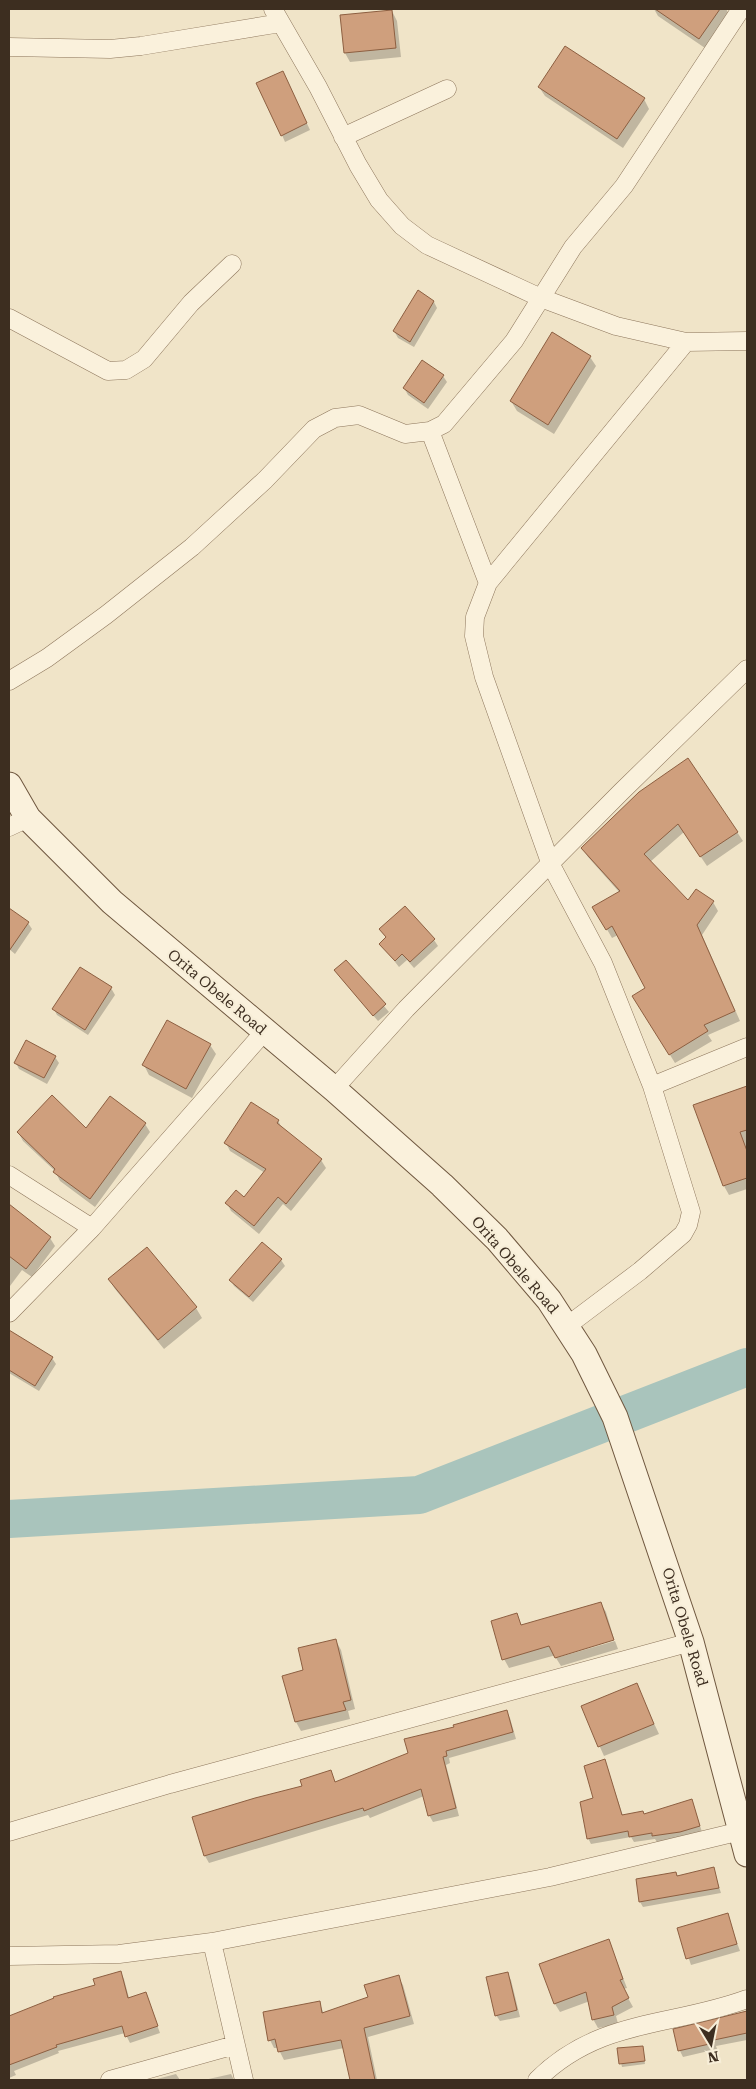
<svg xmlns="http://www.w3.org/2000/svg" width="756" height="2089" viewBox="0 0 756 2089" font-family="'Roboto Serif',serif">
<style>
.shadow{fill:#0003}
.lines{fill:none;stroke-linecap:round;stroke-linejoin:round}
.river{stroke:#a9c4bc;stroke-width:38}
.building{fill:#cf9f7d;stroke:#8d5f41}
.street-casing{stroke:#8d765c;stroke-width:19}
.secondary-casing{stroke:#6f573f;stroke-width:27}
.street{stroke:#faf1dc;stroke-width:18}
.secondary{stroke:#faf1dc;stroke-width:25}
.labels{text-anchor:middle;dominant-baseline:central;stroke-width:4.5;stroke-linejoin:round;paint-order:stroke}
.street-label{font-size:15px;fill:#3d2e20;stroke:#f7eed8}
</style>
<rect width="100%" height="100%" fill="#f0e4c8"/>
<path class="shadow" d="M654 9H726L729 14 705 48 658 16Z
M392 11 397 21 401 57 350 62 345 53Z
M286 79 310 130 285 142 282 135Z
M539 87 644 99 649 109 623 148 545 96Z
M418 292 434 302 437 308 414 347 398 338 394 331Z
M590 357 596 366 554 434 517 411 511 401Z
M423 362 443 376 447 382 428 409 408 395 404 388Z
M639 793 737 832 743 841 707 866 684 832 650 862 688 902H713L718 911 702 935 740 1021 708 1035 712 1041 675 1063 639 1005 647 988 618 935 612 938 594 907 620 893 588 857 582 848Z
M9 909 28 923 32 929 15 954 9 949Z
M381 929 434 940 438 946 414 968 407 960 399 967 381 944 387 938Z
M346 961 389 1012 378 1021 335 971Z
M80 968 111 988 115 995 88 1035 57 1015 54 1009Z
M210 1045 216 1054 192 1098 149 1075 144 1065Z
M55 1057 59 1063 47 1084 19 1069 16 1063Z
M747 1087V1189L729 1195 724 1186 695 1106Z
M278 1120 282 1129 321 1160 326 1168 291 1211 283 1204 259 1234 231 1211 227 1203 244 1198 265 1173 230 1151 226 1143Z
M145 1124 150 1132 95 1207 60 1181 55 1171 23 1141 18 1132 86 1130Z
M9 1206 50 1238 55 1246 32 1277 22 1270 10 1286Z
M146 1248 196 1308 202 1318 164 1349 115 1289 109 1279Z
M281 1260 285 1266 253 1302 234 1286 231 1280Z
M9 1331 52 1358 56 1364 39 1391 9 1373Z
M601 1604 606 1612 614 1639 509 1668 504 1659 516 1614 522 1626Z
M336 1641 341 1650 355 1709 348 1711 350 1719 301 1731 296 1722 284 1677 305 1670Z
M615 1641 618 1649 561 1666 556 1658Z
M636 1685 659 1734 604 1756 582 1707Z
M506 1711 510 1718 516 1739 449 1758 450 1763 446 1765 459 1816 433 1822 429 1815 424 1796 370 1818 368 1815 209 1863 205 1856 303 1787 330 1772 336 1783 409 1754 455 1728Z
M605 1761 623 1816 644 1815 692 1801 702 1832 683 1838 657 1842 655 1839 634 1842 631 1837 591 1844 588 1838 595 1798Z
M713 1868 721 1893 643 1907 640 1902 676 1873 678 1877Z
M727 1915 740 1951 691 1965 679 1929Z
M609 1941 627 1988 623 1989 633 2007 616 2016 618 2024 598 2028 593 2019 590 2001 560 2012 555 2004Z
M121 1973 124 1979 129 1998 145 1993 160 2033 130 2043 125 2033 58 2051 59 2053 14 2071 16 2075 9 2078V2031Z
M507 1973 511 1980 520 2017 500 2021 496 2015Z
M398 1977 403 1985 414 2024 368 2037 377 2080H351L344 2048 284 2060 278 2048H274L270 2040 319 2002 324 2014 369 1998Z
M747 2013V2040L716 2046 717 2049 683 2057 680 2051 675 2030Z
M642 2047 645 2064 622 2067 618 2049Z
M176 2074 180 2080H153Z
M231 2074 234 2080H204Z"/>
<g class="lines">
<path class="river" d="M9 1519 419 1495 747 1367"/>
</g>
<path class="building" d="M655 9H720L699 39Z
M392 10 396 48 344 53 340 15Z
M565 46 645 98 617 139 538 87Z
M283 71 307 123 281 136 256 83Z
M418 290 434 301 410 342 393 331Z
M552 332 591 356 548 425 510 401Z
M422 360 444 375 424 403 403 388Z
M688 758 738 832 700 857 678 824 644 854 688 900 696 889 714 901 697 925 735 1011 704 1025 708 1031 669 1055 632 996 645 988 612 926 606 930 592 907 620 891 581 848 639 792Z
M405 906 435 939 410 962 402 954 395 961 379 944 386 937 379 929Z
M9 908 29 922 9 951Z
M346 960 386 1004 373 1016 334 970Z
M80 967 112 987 85 1030 52 1009Z
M167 1020 211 1044 186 1089 142 1065Z
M26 1040 56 1056 44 1078 14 1063Z
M747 1086V1130L740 1132 747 1151V1178L723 1186 693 1105Z
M52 1095 86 1128 110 1096 146 1123 90 1199 53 1172 55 1169 17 1132Z
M251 1102 279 1120 277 1123 322 1159 286 1204 278 1197 254 1226 225 1203 236 1190 244 1197 266 1169 224 1143Z
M9 1204 51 1237 26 1269 9 1256Z
M262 1242 282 1259 249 1297 229 1280Z
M147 1247 197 1307 158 1340 108 1279Z
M9 1330 53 1357 35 1386 9 1370Z
M601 1602 614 1640 555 1658 549 1646 502 1660 491 1621 517 1613 521 1625Z
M336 1639 351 1700 343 1702 346 1710 295 1722 282 1676 303 1670 298 1648Z
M637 1683 654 1724 598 1747 581 1706Z
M507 1710 513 1732 446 1751 447 1756 443 1757 456 1808 428 1816 421 1789 364 1811 363 1808 204 1856 192 1817 255 1798 302 1786 300 1780 331 1770 335 1782 408 1753 404 1739 454 1727 453 1725Z
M605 1759 622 1815 643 1811 644 1814 692 1799 700 1826 680 1832 652 1836V1833L629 1837 628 1831 587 1839 580 1802 593 1798 584 1766Z
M714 1867 719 1888 639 1902 636 1879 676 1872 677 1876Z
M728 1913 737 1944 686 1959 677 1928Z
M609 1939 623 1979 620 1980 629 1998 612 2007 614 2015 592 2020 586 1992 554 2004 539 1964Z
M121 1971 128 1998 146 1992 158 2026 125 2037 122 2026 56 2045 57 2047 9 2065V2016L54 1998 53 1997 95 1985 93 1979Z
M508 1972 517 2010 495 2016 486 1977Z
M399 1975 410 2016 364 2028 375 2080H350L341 2040 278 2052 275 2039 268 2041 263 2012 320 2001 322 2013 368 1997 364 1985Z
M747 2011V2033L714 2040V2043L678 2051 673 2029Z
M643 2046 645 2061 619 2064 617 2048Z"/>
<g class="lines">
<g class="street-casing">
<path id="street" d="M273 9 318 87 358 165 379 200 402 226 427 245 541 298 616 326 686 342 747 341
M9 47 110 49 141 46 281 23
M343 137 447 89
M9 318 108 371 126 370 144 359 191 303 232 264
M430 431 488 583 475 617 474 636 484 677 551 865 603 963 652 1086 691 1212 688 1225 683 1234 640 1271 567 1326
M488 583 686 342
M9 681 47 658 106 615 192 547 265 480 314 429 335 418 359 415 405 434 430 431 444 424 514 341 573 247 624 186 741 9
M9 827 28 818
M652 1086 747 1047
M334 1089 406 1009 621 792 747 669
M9 1175 92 1228
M9 1313 92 1228 264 1032
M9 1832 170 1784 691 1642
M212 1942 244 2080
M9 1956 119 1954 212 1942 550 1877 741 1831 747 1828
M110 2080 235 2045
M537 2080C599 2018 672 2027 747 1999"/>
</g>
<g class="secondary-casing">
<path id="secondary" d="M9 785 28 818 112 902 334 1089 442 1185 497 1239 549 1300 584 1354 615 1417 691 1642 747 1854"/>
</g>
<use href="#street" class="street"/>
<use href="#secondary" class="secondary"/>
</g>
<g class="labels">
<g class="street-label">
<text transform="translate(217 992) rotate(40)">Orita Obele Road</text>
<text transform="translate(515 1265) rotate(49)">Orita Obele Road</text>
<text transform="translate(685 1627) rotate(73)">Orita Obele Road</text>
</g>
</g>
<rect width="756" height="2089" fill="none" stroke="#3d2e20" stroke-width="20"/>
<g transform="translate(711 2044) rotate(170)" stroke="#f7eed8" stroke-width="4" paint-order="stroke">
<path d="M0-4L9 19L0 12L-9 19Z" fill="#3d2e20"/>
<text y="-8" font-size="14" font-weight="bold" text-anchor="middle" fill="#3d2e20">N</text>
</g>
</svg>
